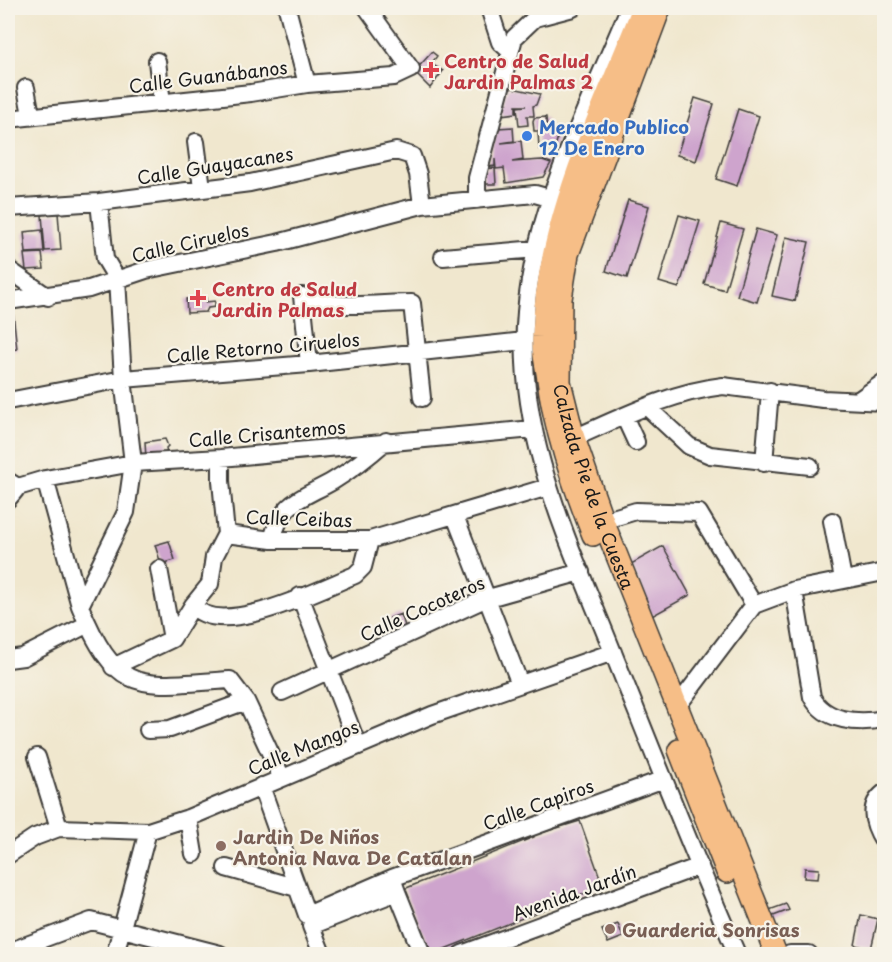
<svg xmlns="http://www.w3.org/2000/svg" width="892" height="962" viewBox="0 0 892 962" font-family="'Playpen Sans',sans-serif">
<style>
.building{fill:#cea4cd}
.lines{fill:none;stroke-linecap:round;stroke-linejoin:round}
.minor-casing{stroke:#3c3a37;stroke-width:20}
.major-casing{stroke:#3c3a37;stroke-width:24}
.minor{stroke:#fff;stroke-width:16}
.major{stroke:#f6be87;stroke-width:21}
.health-dot{fill:#e0444e;stroke:#f7f3e8;stroke-width:2}
.shop-dot{fill:#3f7fe0;stroke:#f7f3e8;stroke-width:2}
.education-dot{fill:#8d6e63;stroke:#f7f3e8;stroke-width:2}
.labels{text-anchor:middle;dominant-baseline:central;stroke-width:4.5;stroke-linejoin:round;paint-order:stroke}
.health-label{font-size:18px;font-weight:bold;fill:#be3a42;stroke:#f7f3e8;text-anchor:start}
.street-label{font-size:18px;fill:#1c1c1c;stroke:#f7f3e8}
.shop-label{font-size:18px;font-weight:bold;fill:#366cbe;stroke:#f7f3e8;text-anchor:start}
.education-label{font-size:18px;font-weight:bold;fill:#785e54;stroke:#f7f3e8;text-anchor:start}
</style>
<rect width="100%" height="100%" fill="#f7f3e8"/>
<filter id="ink" filterUnits="userSpaceOnUse"><feTurbulence type="fractalNoise" baseFrequency=".0167" numOctaves="2"/><feDisplacementMap in="SourceGraphic" scale="12" xChannelSelector="R" yChannelSelector="G"/><feConvolveMatrix kernelMatrix="1 2 1 2 8 2 1 2 1" color-interpolation-filters="sRGB"/></filter>
<filter id="wash" filterUnits="userSpaceOnUse"><feTurbulence type="fractalNoise" baseFrequency=".008" numOctaves="4" result="noise"/><feDisplacementMap in="SourceGraphic" scale="24" xChannelSelector="R" yChannelSelector="G"/><feGaussianBlur stdDeviation="1.35" result="paint"/><feColorMatrix in="noise" values="0 0 0 0 0 0 0 0 0 0 0 0 0 0 0 0 0 1.4 0 .05"/><feComposite in="paint" operator="in"/></filter>
<g filter="url(#wash)">
<rect width="100%" height="100%" fill="#f0e7ce"/>
<g id="blocks">
<path class="building" d="M432 52 437 56 431 64 443 71 430 88 414 72Z
M508 87 540 94 536 105 533 106 534 116H527L528 125 519 126 517 107 526 106H516V113L502 115 501 104 506 103 503 102Z
M695 98 714 104 696 161 677 155Z
M738 109 759 116 737 186 716 179Z
M546 117 547 131 560 130 555 147 539 149 538 131H534L533 121 534 118Z
M513 127 514 141 501 143 521 141 523 160 512 162 542 160 551 163 543 177 506 183 504 168 496 169 495 159V166L487 167 498 128Z
M495 168 496 184H484L483 169Z
M628 200 649 206 627 278 606 271Z
M58 213 61 250 45 251 42 215Z
M679 215 700 221 679 288 659 282Z
M721 223 743 229 725 290 704 284Z
M756 229 777 235 757 302 737 296Z
M42 230 44 252 26 253 24 232Z
M786 237 809 242 795 301 772 296Z
M42 253 44 269 26 270 24 254Z
M206 298V302L215 301V307L208 308 206 312 187 313 186 299Z
M13 312 17 349 8 350V313Z
M165 439 168 446 166 448 168 456 146 458 145 442Z
M169 541 175 560 161 564 155 545Z
M663 546 690 595 652 616 631 564Z
M401 614 406 629 395 633 390 618Z
M580 821 603 886 432 954 404 889 534 837V835Z
M805 868 819 869 818 879 804 878Z
M786 904 789 910 763 920 769 910Z
M861 915 878 919 871 949 855 945Z
M618 924 623 937 608 943 602 930Z"/>
</g>
</g>
<g filter="url(#ink)">
<use href="#blocks" fill-opacity="0" stroke="#3c3a37" stroke-width="1.5"/>
<g class="lines">
<g class="minor-casing">
<path id="minor" d="M287 8 307 84
M489 8 500 42 509 50
M629 8C589 105 535 206 526 312 514 437 574 552 618 665 657 762 695 859 737 954
M157 61 162 103
M26 88 31 115
M8 119 251 93 307 84 394 77 411 69 367 8
M196 142 202 188
M477 200V178L514 38 535 18 573 8
M99 202 105 259 117 279 123 379 133 463 126 512 80 606C118 698 140 686 230 680L246 701 282 778
M8 208 99 202 250 183 396 151 412 156 418 174 422 205
M443 257 537 249
M8 269 48 297
M8 301 89 289 146 270 277 243 422 205 535 194 560 201
M309 364 302 296C333 311 377 303 412 303L422 398
M860 399 884 382
M8 401 123 379 309 364 524 341
M647 407 689 446 710 455 810 466
M624 416 636 442
M574 438C622 417 671 392 723 386L823 399 884 402
M221 458V481L226 534
M764 463 770 391
M45 479 80 606
M8 481 18 487 45 479 133 463 221 458 533 429
M8 499 18 487
M455 516 520 684
M603 521 636 511 699 513 754 605
M832 521 843 579
M226 534 272 540H370L548 487
M272 540C282 500 302 499 333 481 353 469 369 456 386 441
M159 569 172 639
M794 590 812 697C825 722 859 724 884 719
M300 596 358 746
M193 605C219 641 322 588 355 575L363 567 370 540
M8 659 23 657 88 624
M113 667 172 639 193 605 210 584 214 557 226 534
M282 692 485 599 581 572
M676 708 754 605 794 590 884 572
M148 730 170 729 246 701
M37 757 59 828
M261 786 307 915 392 878 664 779
M884 793C866 807 874 826 884 842
M188 818 194 854
M8 855 35 837 59 828 148 831 188 818 432 715 613 652
M226 868 297 888
M397 892 422 954
M8 952 91 921 220 954
M115 954 148 831
M322 954 311 926 397 892 392 878
M462 954 700 866
M790 954H809"/>
</g>
<g class="major-casing">
<g id="major">
<path id="s1" d="M660 8 568 254 561 299 560 382 574 438 603 521 776 954"/>
<path d="M593 535C572 482 554 429 547 373 545 361 542 349 543 337 546 221 602 113 643 8"/>
<path d="M679 750 727 872"/>
</g>
</g>
<use href="#minor" class="minor"/>
<use href="#major" class="major"/>
</g>
</g>
<g class="health-dot">
<path d="M428 61h6v6h6v6h-6v6h-6v-6h-6v-6h6z"/>
<path d="M195 289h6v6h6v6h-6v6h-6v-6h-6v-6h6z"/>
</g>
<circle class="shop-dot" cx="527" cy="136" r="6"/>
<g class="education-dot">
<circle cx="221" cy="846" r="6"/>
<circle cx="610" cy="929" r="6"/>
</g>
<g class="labels">
<g class="health-label">
<text x="444" y="60">Centro de Salud<tspan x="444" dy="21">Jardin Palmas 2</tspan></text>
<text x="212" y="288">Centro de Salud<tspan x="212" dy="21">Jardin Palmas</tspan></text>
</g>
<g class="street-label">
<text transform="translate(208 76) rotate(-7)">Calle Guanábanos</text>
<text transform="translate(215 165) rotate(-9)">Calle Guayacanes</text>
<text transform="translate(190 242) rotate(-13)">Calle Ciruelos</text>
<text transform="translate(263 347) rotate(-5)">Calle Retorno Ciruelos</text>
<text transform="translate(267 433) rotate(-5)">Calle Crisantemos</text>
<text stroke="none"><textPath href="#s1" startOffset="501">Calzada Pie de la Cuesta</textPath></text>
<text transform="translate(299 518) rotate(2)">Calle Ceibas</text>
<text transform="translate(422 608) rotate(-24)">Calle Cocoteros</text>
<text transform="translate(303 747) rotate(-22)">Calle Mangos</text>
<text transform="translate(538 804) rotate(-20)">Calle Capiros</text>
<text transform="translate(574 892) rotate(-20)">Avenida Jardín</text>
</g>
<g class="shop-label">
<text x="539" y="126">Mercado Publico<tspan x="539" dy="21">12 De Enero</tspan></text>
</g>
<g class="education-label">
<text x="233" y="836">Jardin De Niños<tspan x="233" dy="21">Antonia Nava De Catalan</tspan></text>
<text x="622" y="929">Guarderia Sonrisas</text>
</g>
</g>
<rect width="892" height="962" fill="none" stroke="#f7f3e8" stroke-width="30"/>
</svg>
